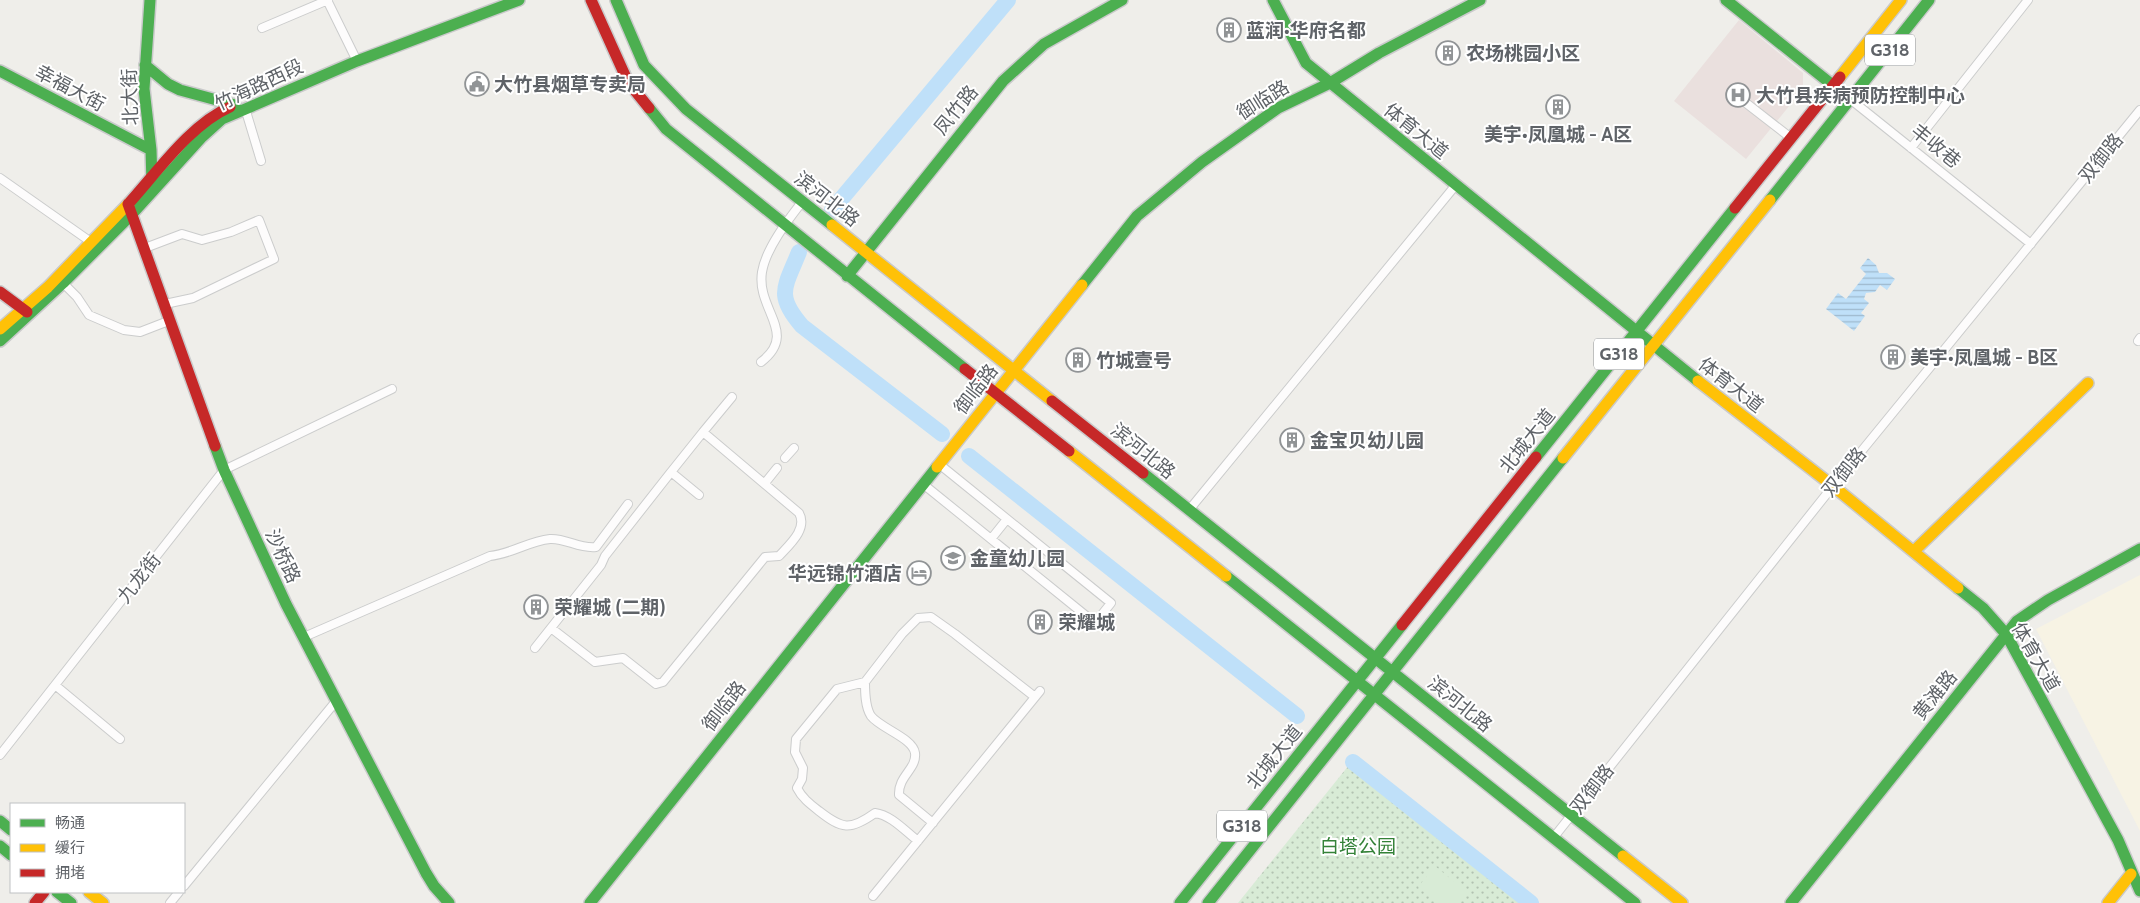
<svg xmlns="http://www.w3.org/2000/svg" width="2140" height="903" viewBox="0 0 2140 903" font-family="Cabin,'Noto Sans SC',sans-serif">
<style>
.commercial{fill:#f7f3e4}
.medical{fill:#eae0de}
.park{fill:url(#park-dots)}
.pitch{fill:#d8ebd6}
.water{fill:url(#water-rules)}
.lines{fill:none;stroke-linecap:round;stroke-linejoin:round}
.river{stroke:#bfe0f9;stroke-width:16}
.street-casing{stroke:#cbcccc;stroke-width:10}
.fast-casing{stroke:#cacacb;stroke-width:14}
.slow-casing{stroke:#cacacb;stroke-width:14}
.jam-casing{stroke:#cacacb;stroke-width:14}
.street{stroke:#fdfcfc;stroke-width:8}
.fast{stroke:#4caf50;stroke-width:11}
.slow{stroke:#ffc107;stroke-width:11}
.jam{stroke:#c62828;stroke-width:11}
.labels{text-anchor:middle;dominant-baseline:central;stroke-width:4;stroke-linejoin:round;paint-order:stroke}
.shield{fill:#fff;stroke:#8f9295;stroke-width:1}
.shield-label{font-size:18px;font-weight:bold;fill:#5f6368}
.poi-label{font-size:19px;font-weight:bold;fill:#5f6368;stroke:#fff;text-anchor:start}
.street-label{font-size:19px;fill:#5f6368;stroke:#fff}
.park-label{font-size:19px;fill:#348238;stroke:#fff}
</style>
<defs>
<pattern id="park-dots" width="8" height="8" patternUnits="userSpaceOnUse" patternTransform="scale(1.25)"><rect width="8" height="8" fill="#d8ebd6"/><path d="M2 2h.1M6 6h.1" fill="none" stroke="#b2c2b1" stroke-width="1.8" stroke-linecap="round"/></pattern>
<pattern id="water-rules" width="6" height="5" patternUnits="userSpaceOnUse" patternTransform="scale(1.25)"><rect width="6" height="5" fill="#bfe0f9"/><path d="M0 2.5h6" fill="none" stroke="#9eb9cd"/></pattern>
</defs>
<rect width="100%" height="100%" fill="#efeeea"/>
<path class="commercial" d="M2140 575V831L2036 629Z"/>
<path class="medical" d="M1739 20 1803 73V89L1746 159 1674 101Z"/>
<path class="park" d="M1349 765 1521 903H1238Z"/>
<path class="pitch" d="M1435 866 1467 892 1458 903H1438L1418 887Z"/>
<path class="water" d="M1868 258 1876 265 1879 273H1887L1895 279 1887 290 1880 285 1875 292 1866 293 1864 299 1869 303 1861 313 1865 316 1854 331 1826 309 1838 293 1846 299 1866 274 1860 268Z"/>
<g class="lines">
<path class="river" d="M832 210 1008 0
M799 252C785 287 775 295 802 326L942 434
M969 456 1297 716
M1353 762 1531 903"/>
<g class="street-casing">
<path id="street" d="M327 0 357 61
M262 28 328 0
M1850 99 2031 244
M1746 103 1791 138
M245 108 261 161
M1911 148 2028 0
M0 178 91 242
M145 248 182 234 202 240 231 232 259 220 274 259 193 298 165 304
M63 283 77 297 89 315 124 330 140 332 171 320
M2138 341 2140 338
M761 362C799 333 756 310 762 272 766 248 788 220 802 202
M703 432 732 397
M785 458 794 448
M765 483 777 468
M923 484 1095 623 1111 603 939 464
M1189 510 1455 186
M991 539 1007 519
M551 628 595 662 623 658 656 684 663 682 765 557 779 556C789 545 808 529 799 513L703 432 671 472 699 495
M304 637 490 556C511 554 529 541 550 539 566 538 579 549 596 547L628 504
M535 648 601 565 605 556 671 472
M865 682C865 692 865 707 871 716 880 728 913 738 915 753 917 769 898 776 899 795L933 823
M55 685 120 739
M0 755 224 470 392 389
M1554 837 1833 486 2140 110
M918 841C905 831 891 815 875 813 850 831 842 829 819 811 810 804 802 798 797 788L802 779 803 768 795 752 796 739 837 689 865 682 902 634 918 618 931 617 955 634 1035 697
M184 886 337 700
M873 896 1040 691
M170 903 179 892"/>
</g>
<g class="fast-casing">
<path id="fast" d="M150 0 144 89 151 150 152 183
M616 0 644 65 686 109 832 225
M1273 0 1306 63 1698 381
M1726 0 1850 99
M145 65 168 84 180 90 235 105
M0 71 151 150
M649 108 666 129 965 369
M1770 200 1929 0
M847 276 1003 81 1044 44 1122 0
M1082 285 1137 216 1202 162 1278 108 1330 83 1379 53 1480 0
M0 341 63 283 132 214 201 138 222 119 357 61 519 0
M215 446 224 470 286 604 426 873 434 886 449 903
M1536 457 1735 208
M1143 473 1623 856
M1226 576 1635 903
M1958 588 1983 608 2006 634 2118 840 2140 891
M0 821 11 830
M0 846 11 855
M57 892 71 903
M590 903 937 467
M1180 903 1402 625
M1208 903 1563 458
M1791 903 2017 621 2048 600 2140 549"/>
</g>
<g class="slow-casing">
<path id="slow" d="M1840 77 1901 0
M832 225 1052 401
M0 329 48 287 130 202
M1698 381 1833 486 1958 588
M1069 451 1226 576
M1563 458 1770 200
M937 467 1082 285
M1914 551 2088 383
M1623 856 1682 903
M89 892 103 903
M2108 903 2131 874"/>
</g>
<g class="jam-casing">
<path id="jam" d="M591 0 628 82 649 108
M130 202C158 171 191 124 230 107
M128 204 215 446
M1735 208 1840 77
M0 292 27 312
M965 369 1069 451
M1052 401 1143 473
M1402 625 1536 457
M35 903 44 892"/>
</g>
<use href="#street" class="street"/>
<use href="#fast" class="fast"/>
<use href="#slow" class="slow"/>
<use href="#jam" class="jam"/>
</g>
<defs>
<g id="building-ring" transform="scale(1.25)"><circle r="9.5" fill="#fff" stroke="#919496" stroke-width="1.5"/><path d="M-4-6H4V6H1V3H-1V6H-4ZM-2.5-4.3h1.7v1.8h-1.7ZM.8-4.3h1.7v1.8H.8ZM-2.5-1h1.7V.8h-1.7ZM.8-1h1.7V.8H.8Z" fill="#919496"/></g>
<g id="civic-ring" transform="scale(1.25)"><circle r="9.5" fill="#fff" stroke="#919496" stroke-width="1.5"/><path d="M-.6-6.5H3V-4.5H.6V-3L4-1V1h2V6H-6V1h2V-1L-.6-3ZM-1.2 2.5V6h2.4V2.5Z" fill="#919496"/></g>
<g id="hospital-ring" transform="scale(1.25)"><circle r="9.5" fill="#fff" stroke="#919496" stroke-width="1.5"/><path d="M-5-5h3v3.5h4V-5h3V5h-3V1.5h-4V5h-3Z" fill="#919496"/></g>
<g id="school-ring" transform="scale(1.25)"><circle r="9.5" fill="#fff" stroke="#919496" stroke-width="1.5"/><path d="M0-5L7-2L0 1L-7-2ZM-4 1L0 2.5L4 1V4Q0 6-4 4Z" fill="#919496"/></g>
<g id="hotel-ring" transform="scale(1.25)"><circle r="9.5" fill="#fff" stroke="#919496" stroke-width="1.5"/><path d="M-6-4.5h1.5V1H6V5H4.5V3h-9V5H-6ZM-4 0a1.8 1.8 0 1 1 3.6 0ZM.5 0V-2.5h3Q6-2.5 6 0Z" fill="#919496"/></g>
</defs>
<g fill-rule="evenodd">
<use href="#building-ring" x="1229" y="30"/>
<use href="#building-ring" x="1448" y="53"/>
<use href="#civic-ring" x="477" y="84"/>
<use href="#hospital-ring" x="1738" y="95"/>
<use href="#building-ring" x="1558" y="107"/>
<use href="#building-ring" x="1893" y="357"/>
<use href="#building-ring" x="1078" y="360"/>
<use href="#building-ring" x="1292" y="440"/>
<use href="#school-ring" x="953" y="558"/>
<use href="#hotel-ring" x="919" y="573"/>
<use href="#building-ring" x="536" y="607"/>
<use href="#building-ring" x="1040" y="622"/>
</g>
<g class="labels">
<g class="shield">
<rect x="1865" y="34.5" width="50" height="31" rx="4"/>
<rect x="1594" y="338.5" width="50" height="31" rx="4"/>
<rect x="1217" y="810.5" width="50" height="31" rx="4"/>
</g>
<g class="shield-label">
<text x="1890" y="50">G318</text>
<text x="1619" y="354">G318</text>
<text x="1242" y="826">G318</text>
</g>
<g class="poi-label">
<text x="1246" y="30">蓝润•华府名都</text>
<text x="1466" y="53">农场桃园小区</text>
<text x="494" y="84">大竹县烟草专卖局</text>
<text x="1756" y="95">大竹县疾病预防控制中心</text>
<text x="1558" y="134" text-anchor="middle">美宇•凤凰城 - A区</text>
<text x="1910" y="357">美宇•凤凰城 - B区</text>
<text x="1096" y="360">竹城壹号</text>
<text x="1310" y="440">金宝贝幼儿园</text>
<text x="970" y="558">金童幼儿园</text>
<text x="902" y="573" text-anchor="end">华远锦竹酒店</text>
<text x="554" y="607">荣耀城 (二期)</text>
<text x="1058" y="622">荣耀城</text>
</g>
<g class="street-label">
<text transform="translate(259 85) rotate(-25)">竹海路西段</text>
<text transform="translate(70 88) rotate(28)">幸福大街</text>
<text transform="translate(130 97) rotate(-92)">北大街</text>
<text transform="translate(1263 100) rotate(-32)">御临路</text>
<text transform="translate(956 110) rotate(-51)">凤竹路</text>
<text transform="translate(1416 131) rotate(39)">体育大道</text>
<text transform="translate(1936 146) rotate(39)">丰收巷</text>
<text transform="translate(2101 158) rotate(-51)">双御路</text>
<text transform="translate(827 199) rotate(38)">滨河北路</text>
<text transform="translate(1731 385) rotate(38)">体育大道</text>
<text transform="translate(976 389) rotate(-52)">御临路</text>
<text transform="translate(1527 441) rotate(-51)">北城大道</text>
<text transform="translate(1143 451) rotate(39)">滨河北路</text>
<text transform="translate(1844 472) rotate(-51)">双御路</text>
<text transform="translate(283 556) rotate(65)">沙桥路</text>
<text transform="translate(139 578) rotate(-52)">九龙街</text>
<text transform="translate(2036 657) rotate(60)">体育大道</text>
<text transform="translate(1935 695) rotate(-51)">黄滩路</text>
<text transform="translate(1460 704) rotate(39)">滨河北路</text>
<text transform="translate(724 706) rotate(-52)">御临路</text>
<text transform="translate(1274 757) rotate(-51)">北城大道</text>
<text transform="translate(1592 789) rotate(-52)">双御路</text>
</g>
<g class="park-label">
<text x="1358" y="846">白塔公园</text>
</g>
</g>
<rect x="10" y="803" width="175" height="90" fill="#ffffff" stroke="#bfc1c3"/>
<rect x="20" y="819" width="25" height="8" fill="#4caf50" stroke="#bfc1c3"/>
<text x="55" y="828" font-size="15" fill="#5f6368">畅通</text>
<rect x="20" y="844" width="25" height="8" fill="#ffc107" stroke="#bfc1c3"/>
<text x="55" y="853" font-size="15" fill="#5f6368">缓行</text>
<rect x="20" y="869" width="25" height="8" fill="#c62828" stroke="#bfc1c3"/>
<text x="55" y="878" font-size="15" fill="#5f6368">拥堵</text>
</svg>
